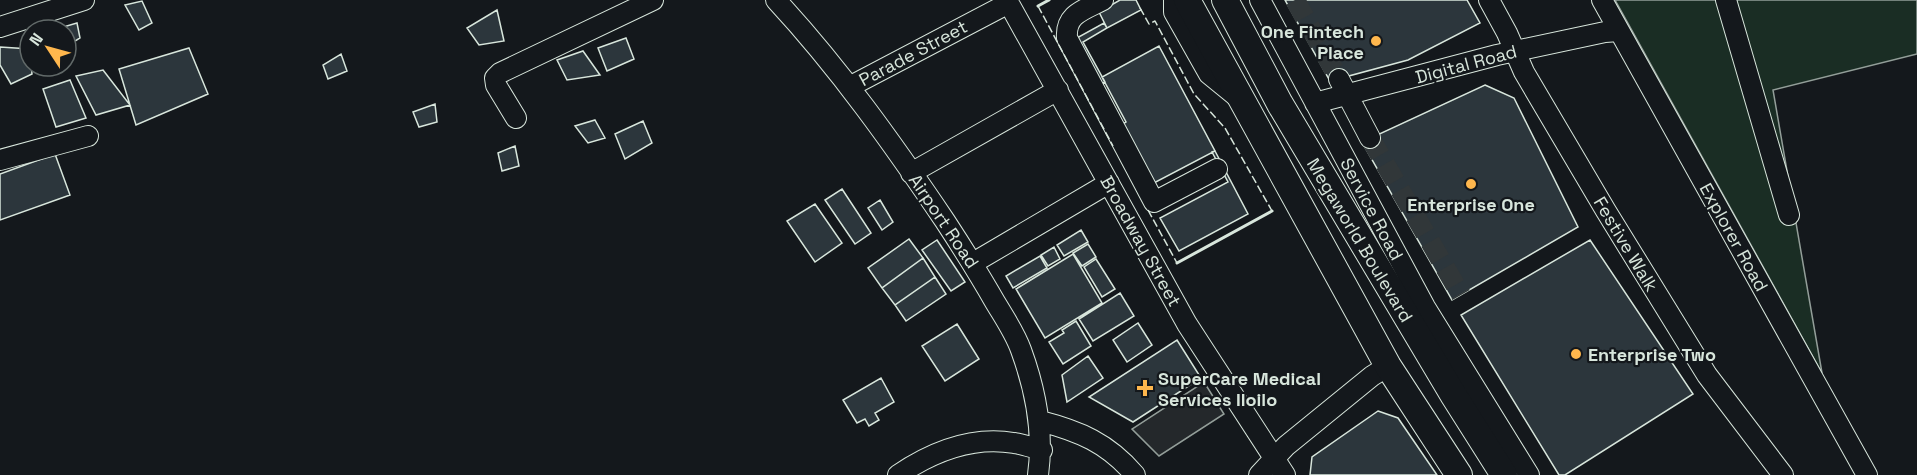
<svg xmlns="http://www.w3.org/2000/svg" width="1917" height="475" viewBox="0 0 1917 475" font-family="'Space Grotesk',sans-serif">
<style>
.green{fill:#1a2d24;stroke:#939e99;stroke-width:1.5}
.parking{fill:#24282b;stroke:#939e99;stroke-width:1.5}
.building{fill:#2c363c;stroke:#d8e6dc;stroke-width:1.5}
.lines{fill:none;stroke-linecap:round;stroke-linejoin:round}
.minor-tunnel{stroke:#313739;stroke-width:20;stroke-dasharray:20 10;stroke-linecap:butt}
.minor-casing{stroke:#d8e6dc;stroke-width:22}
.major-casing{stroke:#d8e6dc;stroke-width:28}
.minor{stroke:#14181c;stroke-width:20}
.major{stroke:#14181c;stroke-width:26}
.fence{stroke:#d8e6dc;stroke-width:1.5;stroke-dasharray:8 3;stroke-linecap:butt}
.wall{stroke:#d8e6dc;stroke-width:3}
.poi-dot{fill:#ffb74d;stroke:#14181c;stroke-width:2}
.labels{text-anchor:middle;dominant-baseline:central;stroke-width:4.5;stroke-linejoin:round;paint-order:stroke}
.poi-label{font-size:18px;font-weight:bold;fill:#d8e6dc;stroke:#14181c;text-anchor:start}
.street-label{font-size:18px;fill:#d8e6dc;stroke:#14181c}
</style>
<rect width="100%" height="100%" fill="#14181c"/>
<path class="green" d="M1615 0H1917V54L1773 90 1822 373Z"/>
<path class="parking" d="M1204 382 1224 414 1159 456 1132 429Z"/>
<path class="building" d="M1120 0H1136L1141 10 1107 28 1099 12Z
M1285 0H1467L1480 23 1408 60 1330 81Z
M142 1 152 23 139 30 125 5Z
M497 10 504 41 479 45 467 28Z
M77 23 80 38 69 45 66 30 63 27Z
M1104 23 1107 28 1083 42 1105 82 1100 85 1075 39Z
M626 38 634 59 607 71 598 48Z
M1159 46 1215 151 1152 184 1121 125 1126 122 1102 77Z
M0 47 30 49 32 74 11 84 0 65Z
M189 48 208 94 136 125 119 69Z
M583 51 600 75 567 80 557 60Z
M341 54 347 71 328 79 323 65Z
M103 70 130 105 96 115 76 76Z
M70 80 86 118 56 127 43 89Z
M1485 85 1514 98 1578 227 1452 300 1362 142Z
M435 104 437 122 419 127 413 112Z
M595 120 605 138 588 143 575 126Z
M643 121 652 143 625 159 615 134Z
M515 146 519 166 502 171 498 153Z
M1215 151 1248 214 1179 251 1160 218 1228 182 1212 152Z
M55 154 70 195 0 220V174Z
M842 189 871 233 855 244 825 200Z
M880 200 893 222 882 230 868 208Z
M815 204 842 243 815 262 787 221Z
M1081 230 1088 242 1064 256 1057 245Z
M909 239 923 258 882 288 868 268Z
M937 240 965 282 951 291 922 250Z
M1590 240 1693 394 1565 475H1559L1461 315Z
M1088 244 1096 257 1082 266 1073 253Z
M1054 247 1060 259 1048 266 1041 255Z
M1073 254 1102 303 1045 338 1016 289Z
M1040 256 1047 268 1013 288 1006 276Z
M923 258 935 277 895 305 882 288Z
M1096 259 1115 289 1102 297 1084 267Z
M935 277 946 294 906 321 895 305Z
M1120 293 1134 316 1093 341 1079 319Z
M1076 321 1091 346 1063 364 1049 342 1064 333 1062 330Z
M1138 323 1152 345 1127 362 1113 340Z
M957 324 979 359 945 381 922 346Z
M1177 340 1201 378 1133 422 1089 397Z
M1088 356 1103 378 1067 402 1062 375Z
M881 378 894 402 875 413 879 420 869 426 865 419 857 423 843 400Z
M1378 411 1398 418 1437 475H1310L1312 457Z"/>
<g class="lines">
<path class="minor-tunnel" d="M1295 0 1339 79
M1370 138 1461 295"/>
<g class="minor-casing">
<path id="minor" d="M776 0C839 68 893 144 945 221 962 247 979 274 995 302 1004 317 1015 333 1021 350 1036 391 1044 432 1038 475
M1007 0 1187 324 1285 475
M1103 0C1084 10 1065 14 1067 38L1154 202 1217 169
M1174 0V12L1209 74 1236 96
M1260 0 1425 307 1529 475
M1489 0 1507 33 1524 72 1606 211 1707 375 1783 475
M1602 0 1867 475
M1726 0 1789 215
M0 27 84 0
M1339 79 1370 138
M849 87 1009 3
M1315 103 1497 55 1605 32 1619 31
M516 118 496 85 495 78 500 73 653 0
M0 160 88 136
M911 173 1058 90
M973 263 1109 183
M1040 421C1079 431 1108 443 1135 475
M898 475C932 452 973 436 1014 443 1023 444 1033 448 1042 450
M1259 475 1286 446 1372 376 1388 366"/>
</g>
<g class="major-casing">
<path id="major" d="M1187 0 1388 366 1459 475
M1225 0 1280 104 1454 396 1504 475"/>
</g>
<use href="#minor" class="minor"/>
<use href="#major" class="major"/>
<path class="fence" d="M1038 6 1113 146
M1140 8 1149 24 1155 21 1194 94 1225 128 1272 211
M1148 210 1177 263"/>
<path class="wall" d="M1038 6 1049 0
M1177 263 1272 211"/>
</g>
<g class="poi-dot">
<circle cx="1376" cy="41" r="6"/>
<circle cx="1471" cy="184" r="6"/>
<circle cx="1576" cy="354" r="6"/>
<path d="M1142 379h6v6h6v6h-6v6h-6v-6h-6v-6h6z"/>
</g>
<g class="labels">
<g class="poi-label">
<text x="1364" y="31" text-anchor="end">One Fintech<tspan x="1364" dy="21">Place</tspan></text>
<text x="1471" y="204" text-anchor="middle">Enterprise One</text>
<text x="1588" y="354">Enterprise Two</text>
<text x="1158" y="378">SuperCare Medical<tspan x="1158" dy="21">Services Iloilo</tspan></text>
</g>
<g class="street-label">
<text transform="translate(913 53) rotate(-28)">Parade Street</text>
<text transform="translate(1466 64) rotate(-15)">Digital Road</text>
<text transform="translate(1372 209) rotate(62)">Service Road</text>
<text transform="translate(944 221) rotate(56)">Airport Road</text>
<text transform="translate(1734 237) rotate(61)">Explorer Road</text>
<text transform="translate(1360 240) rotate(59)">Megaworld Boulevard</text>
<text transform="translate(1141 241) rotate(61)">Broadway Street</text>
<text transform="translate(1626 244) rotate(59)">Festive Walk</text>
</g>
</g>
<g transform="translate(48 48) rotate(306)"><circle r="28" fill="#14181c" stroke="#626a69" stroke-width="1.5"/>
<path d="M0-4.5L10 22L0 15L-10 22Z" fill="#ffb74d"/>
<text y="-9" font-size="16" font-weight="bold" text-anchor="middle" fill="#d8e6dc">N</text>
</g>
</svg>
